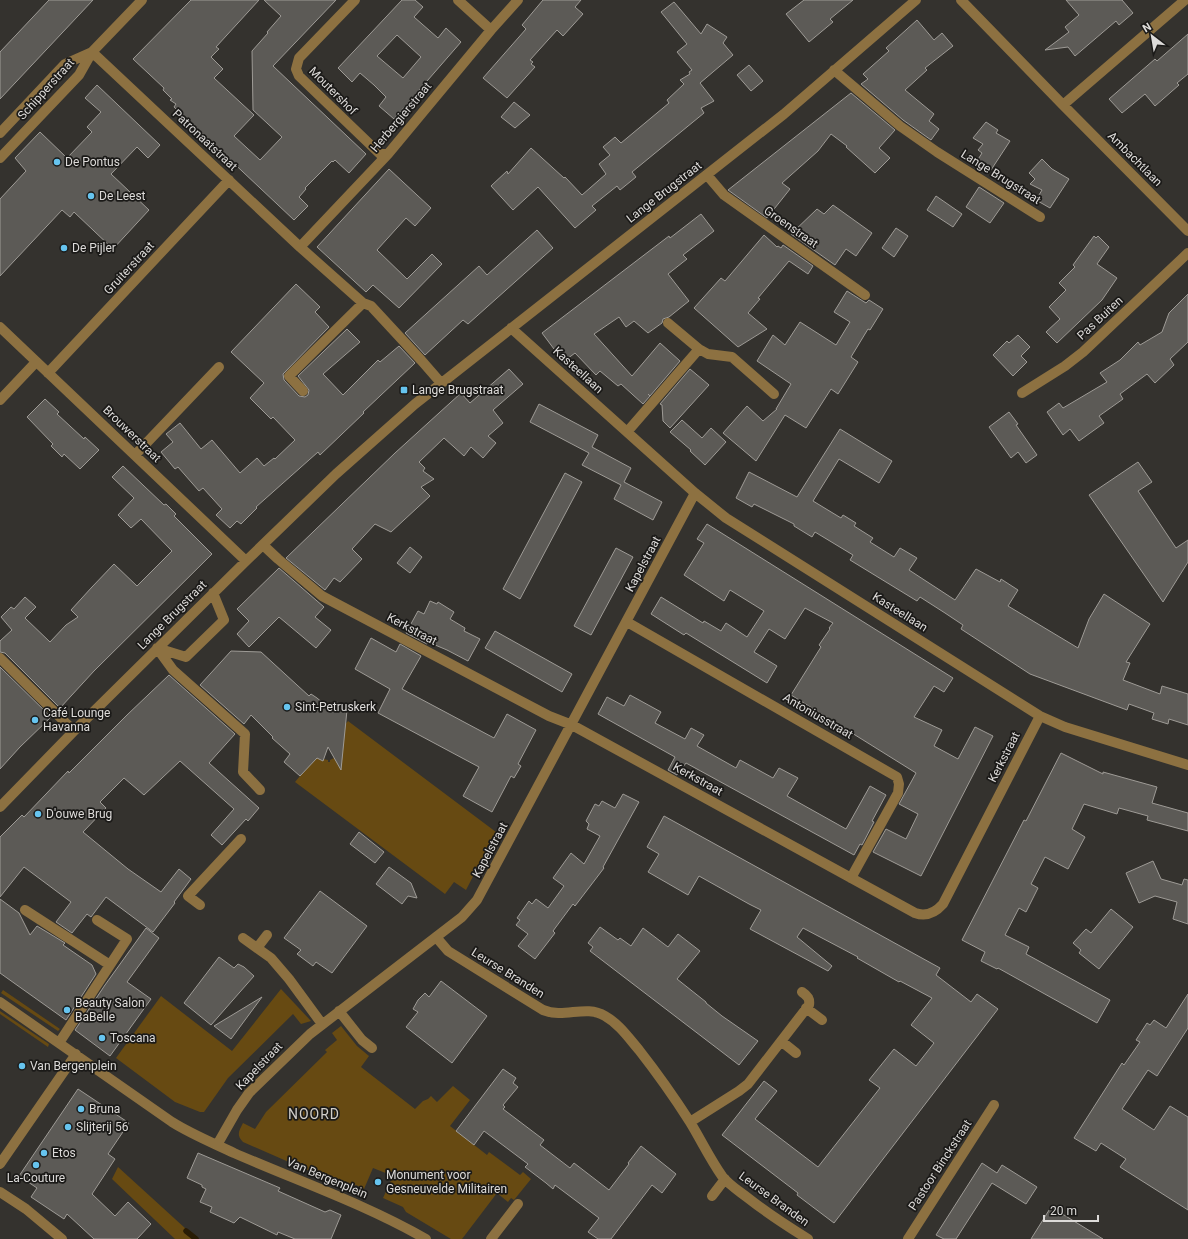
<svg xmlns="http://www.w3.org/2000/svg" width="1188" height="1239" viewBox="0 0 1188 1239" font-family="Roboto,sans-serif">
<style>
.green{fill:#674a12}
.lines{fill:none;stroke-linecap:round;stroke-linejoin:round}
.stream{stroke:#291c05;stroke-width:5.5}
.building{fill:#5c5a56;stroke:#9e9b96;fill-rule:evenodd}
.minor{stroke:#8d7141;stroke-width:10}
.poi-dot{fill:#66c4ef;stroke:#1b1a18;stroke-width:1.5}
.labels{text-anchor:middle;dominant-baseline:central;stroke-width:3.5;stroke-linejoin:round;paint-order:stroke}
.street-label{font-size:12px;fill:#dddbd9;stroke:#1b1a18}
.poi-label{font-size:12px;fill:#dddbd9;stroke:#1b1a18;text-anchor:start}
.quarter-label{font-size:14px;letter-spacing:1px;fill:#d1cec9;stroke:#1b1a18}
</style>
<rect width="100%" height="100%" fill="#34322e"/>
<path class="green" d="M348 721 496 832 466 890 454 882 445 894 295 782 310 764 311 765 312 762 318 755 322 758 321 760 322 761 323 759 328 760V762H330V760L334 758 336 760 343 747 342 728Z
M281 989 311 1021 301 1024 293 1014 228 1078 204 1112H200L175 1102 116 1058 161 996 232 1051Z
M3 990 60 1029 58 1031 1 993Z
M0 1011 49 1044 48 1047 0 1014Z
M341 1026 357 1046 369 1056 361 1067 415 1109 423 1101 428 1099 431 1096 437 1102 453 1086 470 1100 450 1126 487 1155 489 1152 520 1175 523 1172 531 1179 514 1200 511 1198 508 1202 497 1193 462 1239H451L406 1212 403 1207 383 1198 393 1176 373 1168 364 1189 356 1185 348 1188 243 1142C236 1135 239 1131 243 1123L255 1129 266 1112 326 1053 327 1052 325 1050 337 1040 332 1033Z
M118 1167 197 1239H175L112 1179Z"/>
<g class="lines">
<path class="stream" d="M186 1231 196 1239"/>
</g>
<path class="building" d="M49 0H93L0 99V52Z
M191 0H259L216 47 219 49 211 57 223 69 214 78 254 115 234 136 260 160 282 137 253 110 252 51 268 33 267 32 281 16 264 0H336L273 66 366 154 349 173 335 160 333 162 332 161 305 188 306 189 299 197 308 206 294 220 174 107 176 104 170 100 172 99 163 90 164 88 133 59Z
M402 0H415L423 7 414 17 438 38 446 28 461 42 394 119 379 106 386 97 374 85 360 73 352 82 338 68ZM397 35 421 57 403 78 377 56Z
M543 0H581L575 7 583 14 563 36 557 30 530 60 533 62 531 64 535 67 507 98 483 78 526 29 522 25Z
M804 0H853L830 19 833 22 809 42 786 14Z
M1066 0H1122L1133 13 1119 25 1116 21 1075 56 1068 47 1045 50 1069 32 1065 27 1079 15Z
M674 2 701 34 707 24 727 37 723 43 733 55 700 83 714 101 701 108 704 113 632 172 636 177 620 190 617 186 592 206 596 210 575 228 538 187 513 210 491 186 507 171 508 174 531 148 564 178 565 177 582 195 606 174 599 164 610 155 603 147 615 137 621 143 669 103 667 100 684 84 680 80 690 74 689 72 692 70 677 52 687 44 661 12Z
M917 20 934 40 942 33 953 46 925 68 927 70 905 90 934 114 929 121 939 129 931 140 903 120 861 84 868 79 863 74 889 51 886 48Z
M1188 34V74L1177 83 1179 85 1155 106 1145 94 1122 113 1109 99 1155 59 1157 61Z
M749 65 763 81 751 91 737 75Z
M97 85 160 145 148 158 137 147 111 174 149 210 113 249 74 212 70 217 62 210 0 276V199L26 171 15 158 40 132 67 158 92 132 87 127 101 112 85 98Z
M851 93 895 130 879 148 890 158 875 173 846 147 847 146 831 134 818 151 782 183 790 189 767 218 728 190Z
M514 102 530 115 515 128 501 117Z
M986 122 998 130 996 133 1010 141 991 170 977 161 982 153 978 150 983 144 973 138Z
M1042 159 1052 169 1069 179 1050 208 1036 200 1042 190 1030 184 1035 179 1029 173Z
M389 169 431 208 415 226 406 218 377 250 407 279 432 254 442 264 399 308 373 285 366 292 317 247Z
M979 187 1004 203 990 223 966 207Z
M936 196 962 214 953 227 927 210Z
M833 205 872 233 856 256 846 249 835 265 791 234 817 209 824 214Z
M701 214 714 231 683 255 687 259 668 274 689 301 669 317 663 319 662 323 648 333 634 321 626 327 619 317 594 334 632 376 660 343 680 361 650 396 648 394 650 396 643 404 621 384 618 386 600 371 596 375 575 353 567 359 554 349 542 333 669 236 670 238Z
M896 228 908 236 894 257 882 248Z
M537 230 553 248 468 324 463 320 425 355 405 333 479 266 487 275Z
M764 235 777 247 778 246 781 248 783 245 813 266 808 274 789 261 758 298 760 299 748 313 767 329 738 347 694 308 721 278 725 281Z
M1094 236 1096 238 1098 236 1109 247 1097 264 1117 278 1102 300 1057 343 1046 332 1060 319 1049 307 1066 290 1059 283 1075 267 1073 265Z
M296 284 320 307 315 312 329 327 283 374 284 380 299 396 305 397 308 395 309 390 298 376 347 329 360 342 323 374 343 395 378 360 380 362 399 346 415 363 363 412 364 413 320 455 318 452 256 507 257 508 241 524 237 521 230 528 216 515 222 509 203 488 199 491 178 467 175 469 161 452 173 442 166 434 180 423 201 449 212 440 240 473 257 458 264 466 274 458 275 459 295 440 273 417 271 419 250 398 264 383 231 352Z
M847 291 866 303 869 300 883 309 870 330 868 329 851 357 858 362 838 394 831 389 806 428 785 415 756 461 723 433 747 406 763 421 777 409H776L791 384 757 361 773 335 785 345 800 322 836 345 850 322 834 312Z
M1188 294V342L1170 359 1174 365 1155 383 1147 374 1120 394 1123 399 1099 416 1104 423 1079 441 1070 429 1063 435 1047 412 1059 403 1063 408 1107 382 1100 373 1120 360 1138 342 1140 345 1162 332 1169 313Z
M1018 335 1030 347 1021 356 1027 362 1013 376 993 355 1007 341 1009 343Z
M509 369 523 384 493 410 503 423 488 436 496 443 483 458 471 447 464 456 444 438 419 462 425 468 423 471 434 479 421 487 430 496 391 532 375 524 352 549 362 559 340 582 334 578 325 590 286 558 395 453 461 393 470 403Z
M690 369 709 385 670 428 663 421 662 405 660 404Z
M45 399 59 412 57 414 84 439 85 437 99 450 80 469 64 454 62 457 51 446 53 444 27 417Z
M539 404 598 435 592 447 631 468 624 482 662 502 653 520 614 499 621 485 582 465 589 453 530 422Z
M1009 412 1018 424 1016 425 1037 455 1026 463 1018 452 1011 458 989 427Z
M682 420 702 438 711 428 726 442 705 465 690 451 691 450 670 432Z
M840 429 892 461 879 483 839 459 813 501 841 518 843 515 856 523 854 526 873 538 870 542 894 557 900 548 917 558 909 570 955 600 976 569 1000 582 1001 579 1018 590 1008 606 1078 648 1089 619 1104 594 1150 624 1126 662 1130 663 1123 680 1160 694 1162 686 1188 694V725L1169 719 1168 724 1152 719 1154 713 1129 704 1127 710 1030 674 961 629 963 625 945 613 920 597 917 601 850 560 853 555 815 532 812 537 794 526V524L754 504 752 507 736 498 749 472 797 497Z
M1138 462 1152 482 1138 491 1176 548 1188 540V562L1163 602 1089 495Z
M123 466 164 505 166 504 176 514 174 516 212 554 94 671 60 708 5 653 0 652V641L12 630 1 617 11 607 14 609 25 597 36 607 25 618 50 642 66 625 78 617 71 610 92 587 114 564 137 586 172 551 141 519 131 528 118 515 134 498 112 477Z
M565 473 582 482 520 599 503 589Z
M707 524 953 678 944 692 934 686 914 717 942 730 934 746 958 759 975 727 993 736 921 876 873 852 886 829 906 839 918 814 899 804 916 773 791 695 821 647 819 645 830 629 829 628 833 623 805 608 785 639 769 629 754 652 777 666 767 683 686 633 684 635 651 614 661 597 703 623 704 621 721 631 726 623 747 637 764 611 730 590 724 601 684 575 704 543 697 539Z
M410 547 422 557 410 573 397 563Z
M616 548 633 557 591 635 574 626Z
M279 568 324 607 315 617 331 630 316 648 279 617 249 647 237 634 249 621 237 609Z
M430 601 437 604 438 602 454 612 450 619 465 628 464 631 480 639 468 661 447 650 428 642 427 644 406 633 418 611 424 614Z
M495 631 572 674 562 692 485 648Z
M371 638 396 652 400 644 421 656 402 689 494 738 507 714 536 730 518 764 521 766 514 778 511 776 492 812 463 796 479 767 378 713 390 689 355 669Z
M231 651 261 652 309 696 311 694 317 698 330 709 337 702 347 710 341 770 328 747 323 761 317 758 300 776 284 762 290 754 272 738 273 737 251 715 244 724 200 685Z
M0 667 51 717 20 747 0 769Z
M169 675 235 734 209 763 259 808 248 821 246 819 222 845 211 835 234 809 180 761 144 795 124 778 100 802 106 808 83 832 128 869 161 892 179 869 191 879 174 902 175 903 153 932 106 897 91 917 87 914 72 933 56 922 71 902 24 867 0 897V837L22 815 24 817 68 771 69 773 127 715Z
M630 695 661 712 655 723 685 739 691 728 704 735 697 746 736 768 740 760 773 778 779 768 798 778 787 796 846 829 870 786 886 795 872 821 874 822 862 845 860 844 854 855 686 763 677 775 668 770 675 757 598 714 607 697 624 706Z
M1061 753 1103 774V772L1157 787 1152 803 1188 813V831L1147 820 1148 816 1119 808 1117 814 1084 804 1072 829 1085 837 1068 869 1045 857 1031 884 1038 888 1026 912 1019 908 1005 935 1029 947 1026 954 1110 1000 1097 1023 998 968 997 969 981 961 985 952 962 940 1024 820 1026 821Z
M623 794 639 802 603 867 604 868 575 906 573 904 553 931 555 933 535 959 518 946 528 934 516 925 520 920 517 918 529 901 532 904 536 899 548 908 564 886 553 878 571 853 584 864 600 836 587 829 589 824 586 821 595 804 599 806 602 801 615 808Z
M664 816 940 968 936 975 971 1002 977 994 998 1009 834 1223 797 1195 798 1193 722 1135 764 1081 777 1091 755 1119 818 1167 880 1088 869 1080 894 1049 916 1066 934 1043 911 1025 932 998 900 981 899 982 857 958 858 957 803 928 797 937 832 966 828 971 750 929 761 910 749 904 699 876 688 895 648 872 659 854 647 847Z
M359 832 384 852 375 863 350 844Z
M1153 861 1161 879 1182 885 1184 879 1188 880V924L1173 919 1177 902 1155 896 1139 903 1126 873Z
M389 867 411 883 417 898 408 896 402 904 376 884Z
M320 891 367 926 332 973 316 962 313 966 297 954 301 950 284 938Z
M0 899 19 913 30 935 37 926 65 943 63 945 92 965 96 974 66 1020 0 973Z
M1111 909 1133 927 1099 969 1079 953 1081 950 1073 943 1086 929 1091 933Z
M600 927 618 940 620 938 631 946 643 928 668 947 678 934 700 951 677 979 706 1002V1003L722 1016 758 1041 739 1065 590 951 593 947 588 943Z
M146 928 159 938 127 982 151 999 110 1056 75 1030 105 985Z
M219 957 234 968 238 964 244 967 254 976 211 1025 184 1003Z
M441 981 487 1016 452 1063 406 1027 418 1012 413 1009 418 1000 425 993 429 997Z
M1188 994V1028L1157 1076 1148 1070 1122 1109 1154 1130 1170 1106 1188 1117V1210L1120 1167 1126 1159 1101 1143 1096 1151 1074 1138 1122 1063 1124 1065 1140 1042 1136 1040 1147 1023 1150 1025 1154 1020 1166 1028Z
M262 997 231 1039 214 1026Z
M503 1069 516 1078 513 1083 518 1087 503 1105 505 1107 503 1109 544 1140 540 1145 570 1168 574 1163 609 1190 629 1164 628 1163 641 1146 676 1174 662 1193 652 1185 611 1239H598L588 1232 599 1218 555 1185 553 1189 546 1183 525 1167 528 1164 484 1131 474 1145 456 1131Z
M78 1089 129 1123 108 1154 115 1159 92 1194 115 1216 128 1202 151 1224 137 1239H94L67 1214 64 1219 31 1197 37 1188 19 1176Z
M198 1153 280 1188 278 1191 325 1212 330 1210 341 1215 331 1239H295L278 1232 277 1235 240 1217 234 1223 210 1212 212 1207 200 1202 206 1189 202 1187V1185L187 1178Z
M982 1163 997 1173 1002 1165 1037 1187 1026 1204 992 1183 956 1239H944L936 1235Z
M1051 1207 1103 1239H1031Z"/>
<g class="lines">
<path class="minor" d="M355 0 299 58 296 69 299 76 380 154H388
M458 0 491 30
M961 0 1063 105 1188 231
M92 52 300 247 363 303 289 376 303 391
M834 70 900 126 937 152 1040 217
M1063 105 1185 0
M0 133 65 64 92 52
M0 158 79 75 92 52 142 0
M707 175 724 195 865 295
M300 247 388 154 491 30 518 0
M363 303 371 306 421 360 441 383
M668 323 699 349 708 354 732 357 774 394
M0 327 246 561
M511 328 695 493 726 518 1040 716 1065 727 1188 765
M48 373 229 180
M1022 393 1065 366 1083 352 1188 253
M0 400 36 362
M627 432 699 349
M135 455 219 367
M263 545 278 559 322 596 549 716 572 725 915 913C926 917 935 913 943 904L1040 716
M213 593 224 620 186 657 157 648 173 670 245 734 243 772 260 790
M627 622 897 777 899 784 898 793 851 878
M0 658 74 731
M0 807 74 731 246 561 336 474 415 404 784 114 916 0
M200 905 188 896 241 839
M25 910 110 965
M436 937 448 951 543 1010C565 1019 585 1004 605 1016 619 1024 628 1037 639 1050 657 1073 674 1097 690 1122 701 1140 710 1159 722 1176 729 1185 739 1191 748 1198 767 1213 787 1226 808 1239
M243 938 271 958 289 979 322 1024
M257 948 267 935
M0 1002 172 1122C191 1134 213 1143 234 1153 298 1181 365 1204 426 1239
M806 1008 822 1020
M339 1011 362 1040 372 1048
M781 1041 796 1053
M59 1043 127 939 97 920
M690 1122 739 1091 748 1084 809 1005C810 999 808 996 802 992
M217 1145 237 1110 249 1093 310 1034 462 917 477 900 695 493
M0 1164 76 1054
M0 1192 26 1209 62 1239
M712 1196 725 1179
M491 1239 518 1204
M908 1239 994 1105"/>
</g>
<g class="poi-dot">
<circle cx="57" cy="162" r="4"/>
<circle cx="91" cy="196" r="4"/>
<circle cx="64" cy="248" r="4"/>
<rect x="400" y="386" width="8" height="8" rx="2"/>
<circle cx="287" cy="707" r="4"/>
<circle cx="35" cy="720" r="4"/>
<circle cx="38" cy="814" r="4"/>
<circle cx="67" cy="1010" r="4"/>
<circle cx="102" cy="1038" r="4"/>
<circle cx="22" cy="1066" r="4"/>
<circle cx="81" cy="1109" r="4"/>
<circle cx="68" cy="1127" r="4"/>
<circle cx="44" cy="1153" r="4"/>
<circle cx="36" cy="1165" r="4"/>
<circle cx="378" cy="1182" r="4"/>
</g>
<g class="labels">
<g class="street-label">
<text transform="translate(46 89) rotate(-48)">Schipperstraat</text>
<text transform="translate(333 91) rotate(45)">Moutershof</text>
<text transform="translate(401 117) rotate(-50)">Herbergierstraat</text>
<text transform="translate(205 140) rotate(43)">Patronaatstraat</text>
<text transform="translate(1135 159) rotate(45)">Ambachtlaan</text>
<text transform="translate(1001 177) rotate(32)">Lange Brugstraat</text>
<text transform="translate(664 192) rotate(-38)">Lange Brugstraat</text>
<text transform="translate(791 227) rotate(35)">Groenstraat</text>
<text transform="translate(129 268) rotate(-47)">Gruiterstraat</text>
<text transform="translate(1100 318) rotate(-43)">Pas Buiten</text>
<text transform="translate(578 370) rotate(42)">Kasteellaan</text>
<text transform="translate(132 434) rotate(44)">Brouwerstraat</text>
<text transform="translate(643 564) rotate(-62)">Kapelstraat</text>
<text transform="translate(900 612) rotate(32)">Kasteellaan</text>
<text transform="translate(172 615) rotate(-45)">Lange Brugstraat</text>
<text transform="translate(412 629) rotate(28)">Kerkstraat</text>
<text transform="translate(818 716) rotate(30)">Antoniusstraat</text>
<text transform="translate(1004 757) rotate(-63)">Kerkstraat</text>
<text transform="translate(698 779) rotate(29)">Kerkstraat</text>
<text transform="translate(490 850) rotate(-62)">Kapelstraat</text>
<text transform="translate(508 973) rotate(32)">Leurse Branden</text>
<text transform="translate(259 1066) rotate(-46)">Kapelstraat</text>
<text transform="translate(940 1165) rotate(-57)">Pastoor Binckstraat</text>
<text transform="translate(327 1178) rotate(23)">Van Bergenplein</text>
<text transform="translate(774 1199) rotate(36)">Leurse Branden</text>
</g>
<g class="poi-label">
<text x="65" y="162">De Pontus</text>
<text x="99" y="196">De Leest</text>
<text x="72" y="248">De Pijler</text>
<text x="412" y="390">Lange Brugstraat</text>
<text x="295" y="707">Sint-Petruskerk</text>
<text x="43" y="713">Café Lounge<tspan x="43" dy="14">Havanna</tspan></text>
<text x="46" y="814">D'ouwe Brug</text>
<text x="75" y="1003">Beauty Salon<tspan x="75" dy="14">BaBelle</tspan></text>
<text x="110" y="1038">Toscana</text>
<text x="30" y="1066">Van Bergenplein</text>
<text x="89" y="1109">Bruna</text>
<text x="76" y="1127">Slijterij 56</text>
<text x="52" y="1153">Etos</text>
<text x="386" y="1175">Monument voor<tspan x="386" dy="14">Gesneuvelde Militairen</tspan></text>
<text x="36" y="1178" text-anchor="middle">La-Couture</text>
</g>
<g class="quarter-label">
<text x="314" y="1114">NOORD</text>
</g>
</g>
<g transform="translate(1152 36) rotate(329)" stroke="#1b1a18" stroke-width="3" paint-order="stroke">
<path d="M0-3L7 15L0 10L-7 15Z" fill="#dddbd9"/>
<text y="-6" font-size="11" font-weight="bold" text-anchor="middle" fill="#dddbd9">N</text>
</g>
<path d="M1044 1215v6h54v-6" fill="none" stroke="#dddbd9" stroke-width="2"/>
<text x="1050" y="1215" font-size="12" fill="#dddbd9" stroke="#1b1a18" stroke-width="3" paint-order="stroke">20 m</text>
</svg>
